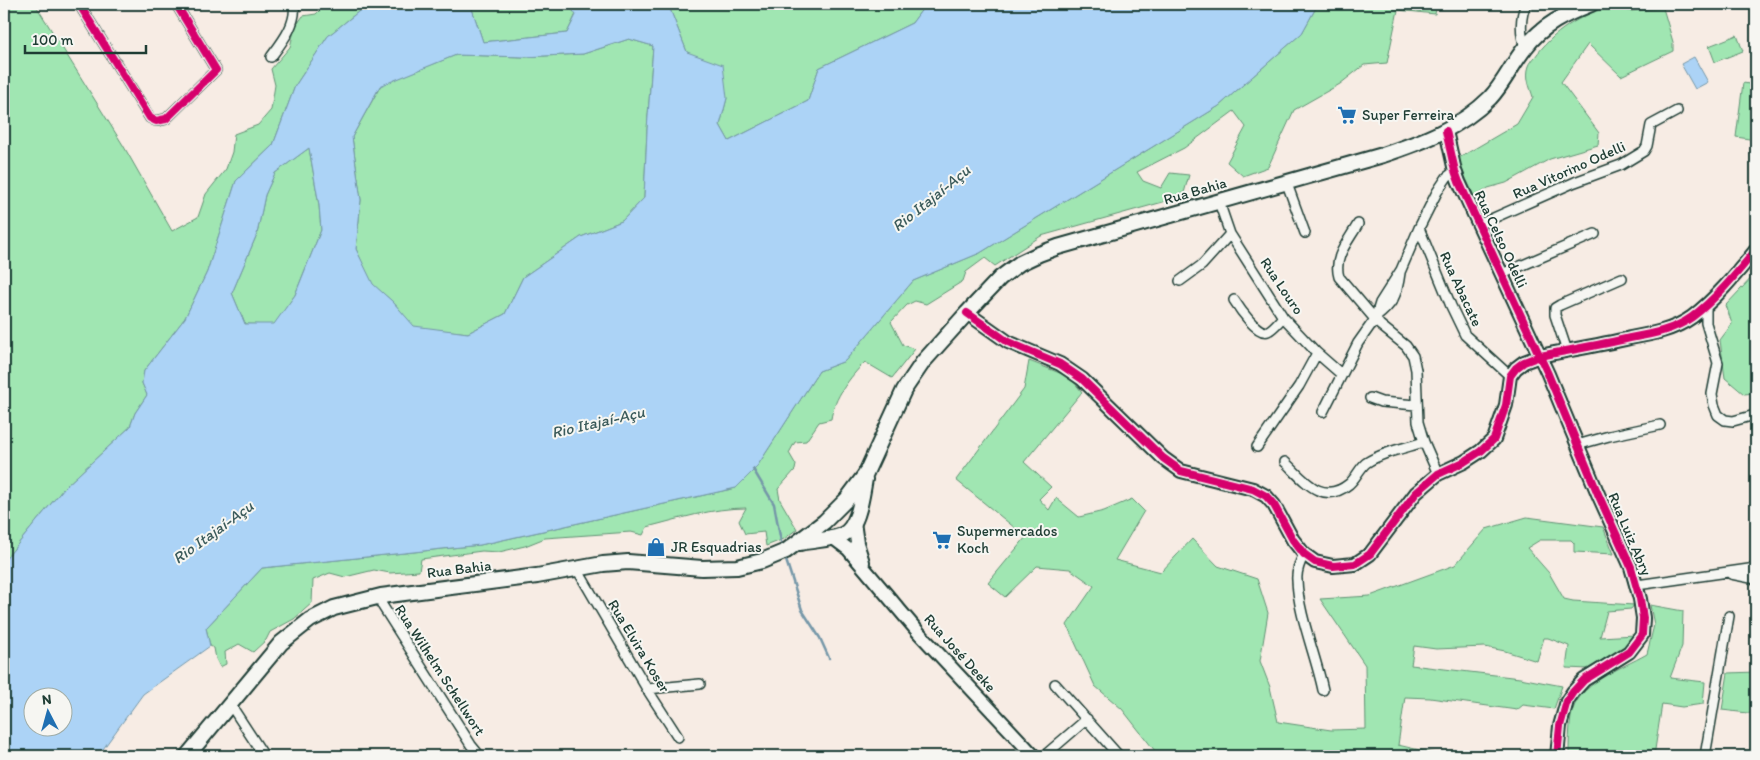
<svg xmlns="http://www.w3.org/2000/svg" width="1760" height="760" viewBox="0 0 1760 760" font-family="Itim,sans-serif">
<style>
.green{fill:#a0e6b2;stroke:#609273}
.water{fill:#acd3f6;stroke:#7497a8;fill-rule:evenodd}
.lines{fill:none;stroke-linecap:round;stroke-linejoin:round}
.stream{stroke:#7497a8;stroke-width:2.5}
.street-casing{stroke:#1f3d34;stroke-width:12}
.secondary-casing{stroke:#1f3d34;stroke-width:16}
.primary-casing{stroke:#1f3d34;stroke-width:18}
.street{stroke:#f6f6f2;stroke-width:9}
.secondary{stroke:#f6f6f2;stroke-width:12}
.primary{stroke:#f6f6f2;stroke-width:14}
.cycleway-casing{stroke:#f6f6f2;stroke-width:11}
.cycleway{stroke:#d6006c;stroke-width:8}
.labels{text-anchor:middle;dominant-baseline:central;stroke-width:4;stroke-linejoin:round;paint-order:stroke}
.poi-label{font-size:15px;fill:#1f3d34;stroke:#f6f6f2;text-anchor:start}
.street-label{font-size:15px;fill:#1f3d34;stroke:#f6f6f2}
.water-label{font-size:16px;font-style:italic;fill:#3b5b5b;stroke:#f6f6f2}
</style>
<rect width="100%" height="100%" fill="#f7ece4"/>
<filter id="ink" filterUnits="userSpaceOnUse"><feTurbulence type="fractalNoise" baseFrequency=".02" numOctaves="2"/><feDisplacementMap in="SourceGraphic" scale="10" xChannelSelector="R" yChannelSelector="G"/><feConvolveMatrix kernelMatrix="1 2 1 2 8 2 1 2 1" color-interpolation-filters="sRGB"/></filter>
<g filter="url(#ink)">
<path class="green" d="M4 4H35L123 145 172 231 198 217 206 194 226 169 232 152 234 134 258 125 271 110 275 85 271 69 290 47 295 27 303 16 316 14 326 4H368L328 36 295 86 273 145 236 181 207 272 185 318 144 371 142 383 147 395 135 413 130 427 64 488 4 561Z
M475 4H568L576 14 567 33 483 42 471 6Z
M668 4H926L912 23 819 68 808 101 729 141 720 125 727 98 687 52Z
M1318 4H1437L1435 14 1398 10 1387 63 1364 65 1340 84 1294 110 1268 167 1243 176 1227 162 1246 127 1234 111 1184 148 1137 172 1143 181 1161 188 1170 173 1189 175 1184 193 1163 202 1041 236 995 266 985 258 966 272 963 281 926 304 915 301 907 305 891 322 903 345 915 349 892 378 865 362C850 377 834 398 831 419L819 422 806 441 795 442 789 453 796 465 795 470 778 489 780 500 797 529 784 539 766 546 764 532 745 534 739 521 746 508C712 508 679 519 647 527L643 535 631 532 545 538 525 546 499 552 482 551 421 559 419 571 390 573 374 570 345 577 330 573 313 580 312 603 294 619 270 632 266 640 253 652 239 644 225 652 226 664 220 667 216 659 214 648 210 646 206 628 262 568 480 545 736 488 756 468 819 371 845 361 913 281 980 253 1219 106 1302 33Z
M1609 7 1630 11 1663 8 1673 42V51L1621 76 1588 44 1561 82 1599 133 1598 145 1550 159 1506 183 1488 188 1475 198 1457 159 1517 124 1533 97C1530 87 1525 77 1529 66 1530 63 1533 59 1535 57 1553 32 1580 15 1609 7Z
M1737 35 1743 51 1715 62 1709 46Z
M629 39 653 46 647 130 644 198 622 221 581 237 523 277 505 314 468 333 414 327 393 302 372 284 356 249 361 200 352 137 381 85 456 55 524 57 583 54Z
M1743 83 1756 85V140L1736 137Z
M309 148 319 205 321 230 295 295 274 325 245 324 232 293 257 234 265 195 275 173Z
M1756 273V393L1744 394 1725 378 1720 340 1732 324 1726 305Z
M1029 361 1070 377 1082 392 1024 462 1051 487 1039 499 1049 510 1056 498 1079 517 1104 511 1132 499 1144 511 1115 560 1161 572 1192 539 1218 566 1257 579 1268 613 1260 661 1270 687 1278 722 1331 730 1366 729 1365 665 1320 599 1370 596 1455 565 1486 529 1527 517 1603 527 1614 554 1574 552V543L1571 540H1540L1527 548 1549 573 1564 599 1573 601 1634 605 1631 609 1607 611 1600 637 1635 635 1629 646 1589 669 1566 668 1569 646 1548 638H1544L1537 661 1505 651 1485 647 1436 649 1414 646 1411 665 1520 678 1562 686 1554 709 1523 705 1517 710 1430 698 1405 697 1398 745 1445 756H1159L1122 709 1095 686 1067 625 1094 586 1070 569 1037 566 1005 597 988 583 1026 537 956 480 1024 389Z
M1650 605 1683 611 1682 646 1670 678 1705 682 1703 704 1682 707 1662 704 1654 756H1569C1569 743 1569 730 1571 717 1576 683 1621 669 1647 654L1654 625Z
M1756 672V714L1722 710 1728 673Z"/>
<path class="water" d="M368 4H475L471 6 483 42 567 33 576 15 568 4H668L687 52 723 65 727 98 720 125 729 141 808 101 819 68 912 23 926 4H1318L1302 33 1219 106 980 253 913 281 845 361 819 371 756 468 736 488 480 545 262 568 206 628 210 646 143 694 98 756H4V561L64 488 130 427 135 413 147 395 142 383 144 371 185 318 207 272 236 181 273 145 295 86 328 36ZM629 39 653 46 647 130 644 198 622 221 581 237 523 277 505 314 468 333 414 326 393 302 373 284 356 249 361 200 352 137 380 86 456 55 524 57 583 54ZM309 148 319 205 321 230 295 295 274 324H245L232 293 257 234 265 195 275 173ZM32 698H62V728H32Z
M1694 57 1708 82 1695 89 1681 64Z"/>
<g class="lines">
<path class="stream" d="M753 469 774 504 782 547
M785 557 802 610 820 638 829 658"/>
<g class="street-casing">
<path id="street" d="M79 4 150 118 156 121 166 119 216 70 176 4
M1525 47C1520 34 1520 17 1526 4
M271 57C282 42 297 24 294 4
M1286 181 1305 233
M1219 202 1230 234 1283 317 1317 353 1341 374
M1358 224C1348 242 1333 257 1339 277L1380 325 1406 346 1413 356 1416 370 1418 422 1424 442 1438 474
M1480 224 1575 182 1621 165 1644 151 1647 146 1651 125 1677 111
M1419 228 1451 306 1465 335 1510 376
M1502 274 1595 234
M1180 281 1202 265 1230 234
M1234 300C1239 308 1258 336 1268 331 1274 328 1279 321 1283 317
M1706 305V323L1718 363 1712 394 1714 405 1718 415 1725 420 1733 421 1755 415
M1375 318C1393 304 1397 296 1400 273
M1567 351 1555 315V308L1560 305 1622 278
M1370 398 1381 402 1416 405
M1323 412 1358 343 1375 319 1380 303 1401 270 1419 228 1437 192 1447 177 1455 171
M1577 445 1609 436 1660 425
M1257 447 1299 386 1317 353
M1285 462C1304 480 1322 506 1349 484 1356 478 1359 469 1366 463 1383 452 1405 448 1424 442
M1304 554C1300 562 1296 571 1297 580 1298 614 1316 656 1323 690
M577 569 647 689 678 737
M1731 574 1756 579
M1637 585 1756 568
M381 596 382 605 471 745 480 756
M1055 684 1119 756
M647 689 700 684
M230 704 264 756
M1044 756 1087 719
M1705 756 1729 616"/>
</g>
<g class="secondary-casing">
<path id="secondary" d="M1446 131 1455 171 1459 182 1548 374 1598 494 1631 567 1640 599 1643 618 1642 635 1629 652 1584 680 1573 692 1567 701 1560 726 1557 756
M967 313 1008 342 1060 364 1082 379 1163 458 1181 471 1253 489 1266 496 1274 505 1293 540 1304 554 1315 562 1333 566 1355 564 1370 554 1416 493 1438 474 1464 462 1481 451 1494 439 1506 405 1510 376 1516 368 1524 362 1540 356C1570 350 1600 345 1630 338 1652 334 1674 330 1692 317 1716 299 1737 273 1756 250
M854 522 857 543 863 562
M832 537 848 549 919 633 1034 756"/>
</g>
<g class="primary-casing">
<path id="primary" d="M800 543C813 540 831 540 842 535 859 528 862 494 865 479
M187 756 281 643 310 620 334 608 381 596 537 576 603 564 628 562 702 568 737 567 762 561 786 551 824 522 847 499 865 475 904 390 923 362 967 313 1000 278 1020 263 1039 254 1058 247 1383 155C1422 142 1460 128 1490 98 1504 83 1512 64 1525 48 1542 25 1566 14 1591 4"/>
</g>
<use href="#street" class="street"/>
<use href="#secondary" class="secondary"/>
<use href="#primary" class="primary"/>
<g class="cycleway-casing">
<path id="cycleway" d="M79 4 150 118 156 121 166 119 216 70 176 4
M1446 131 1455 171 1459 182 1548 374 1598 494 1631 567 1640 599 1643 618 1642 635 1629 652 1584 680 1573 692 1567 701 1560 726 1557 756
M967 313 1008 342 1060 364 1082 379 1163 458 1181 471 1253 489 1266 496 1274 505 1293 540 1304 554 1315 562 1333 566 1355 564 1370 554 1416 493 1438 474 1464 462 1481 451 1494 439 1506 405 1510 376 1516 368 1524 362 1540 356C1570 350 1600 345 1630 338 1652 334 1674 330 1692 317 1716 299 1737 273 1756 250"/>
</g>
<use href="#cycleway" class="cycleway"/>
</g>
</g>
<defs>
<g id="supermarket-bare" transform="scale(1.5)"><path d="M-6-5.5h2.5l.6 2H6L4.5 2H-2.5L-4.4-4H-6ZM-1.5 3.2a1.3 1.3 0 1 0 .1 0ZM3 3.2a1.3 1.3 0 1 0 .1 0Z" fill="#1f6fb2" stroke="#f6f6f2" stroke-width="2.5" paint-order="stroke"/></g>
<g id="shop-bare" transform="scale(1.5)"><path d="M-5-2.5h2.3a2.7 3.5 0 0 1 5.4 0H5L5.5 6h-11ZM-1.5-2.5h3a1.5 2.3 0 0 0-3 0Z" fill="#1f6fb2" stroke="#f6f6f2" stroke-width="2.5" paint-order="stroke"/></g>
</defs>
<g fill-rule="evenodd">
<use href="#supermarket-bare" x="1347" y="115"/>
<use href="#supermarket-bare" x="942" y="540"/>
<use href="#shop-bare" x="656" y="547"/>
</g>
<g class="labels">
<g class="poi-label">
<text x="1362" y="115">Super Ferreira</text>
<text x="957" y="531">Supermercados<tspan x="957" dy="17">Koch</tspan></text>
<text x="671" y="547">JR Esquadrias</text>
</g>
<g class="street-label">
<text transform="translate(1569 170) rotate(-24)">Rua Vitorino Odelli</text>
<text transform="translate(1195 191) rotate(-16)">Rua Bahia</text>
<text transform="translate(1501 239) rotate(65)">Rua Celso Odelli</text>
<text transform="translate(1282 286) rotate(56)">Rua Louro</text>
<text transform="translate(1461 289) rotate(65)">Rua Abacate</text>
<text transform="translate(1630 534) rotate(67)">Rua Luiz Abry</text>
<text transform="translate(459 569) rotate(-7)">Rua Bahia</text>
<text transform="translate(639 646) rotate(59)">Rua Elvira Koser</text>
<text transform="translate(960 653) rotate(48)">Rua José Deeke</text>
<text transform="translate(440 670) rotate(57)">Rua Wilhelm Schellwort</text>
</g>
<g class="water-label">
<text transform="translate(931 198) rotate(-39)">Rio Itajaí-Açu</text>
<text transform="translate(598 422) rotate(-13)">Rio Itajaí-Açu</text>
<text transform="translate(213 532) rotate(-36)">Rio Itajaí-Açu</text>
</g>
</g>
<rect width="1760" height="760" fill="none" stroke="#f6f6f2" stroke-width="20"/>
<rect x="10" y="10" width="1740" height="740" fill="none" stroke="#1f3d34" stroke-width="2" filter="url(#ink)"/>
<g transform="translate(48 712) rotate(354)"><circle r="24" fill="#f6f6f2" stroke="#a0aca6"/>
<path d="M0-4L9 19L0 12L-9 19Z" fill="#1f6fb2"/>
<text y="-8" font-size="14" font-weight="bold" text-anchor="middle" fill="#1f3d34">N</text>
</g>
<path d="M25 45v8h121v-8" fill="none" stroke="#1f3d34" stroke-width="2.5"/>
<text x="32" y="45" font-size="15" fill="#1f3d34" stroke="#f6f6f2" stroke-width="4" paint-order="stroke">100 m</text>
</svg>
